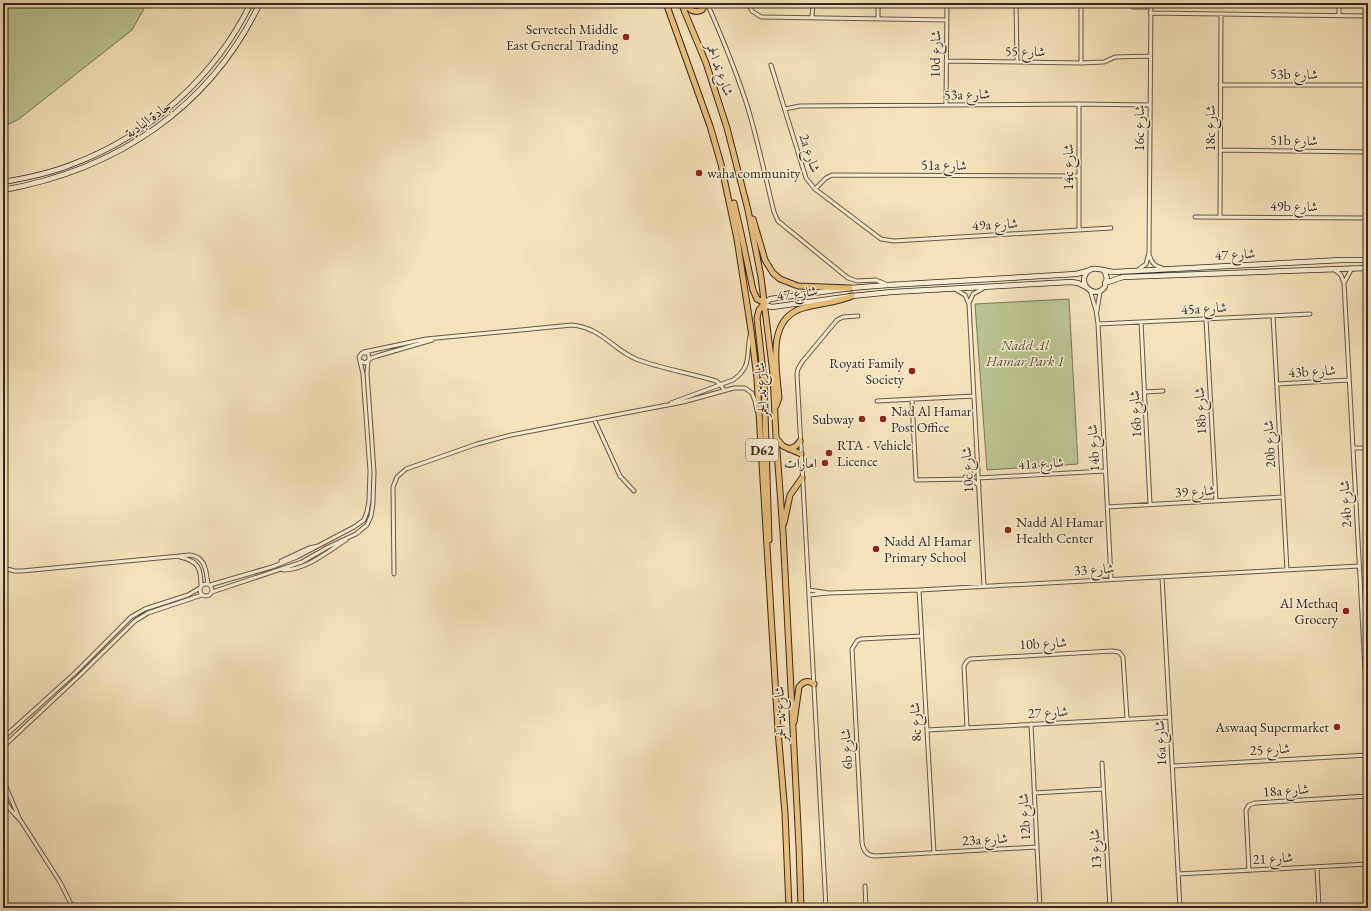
<svg xmlns="http://www.w3.org/2000/svg" width="1371" height="911" viewBox="0 0 1371 911" font-family="'EB Garamond',Amiri,serif">
<style>
.green{fill:#bac492;stroke:#777659}
.lines{fill:none;stroke-linecap:round;stroke-linejoin:round}
.street-casing{stroke:#645647;stroke-width:5}
.secondary-casing{stroke:#342720;stroke-width:6}
.primary-casing{stroke:#342720;stroke-width:7}
.street{stroke:#f9ecd3;stroke-width:3}
.secondary{stroke:#f9ecd3;stroke-width:4.5}
.primary{stroke:#ebc17e;stroke-width:5}
.poi-dot{fill:#8f2418;stroke:#f9ecd3;stroke-width:1.5}
.labels{text-anchor:middle;dominant-baseline:central;stroke-width:3;stroke-linejoin:round;paint-order:stroke}
.shield{fill:#f9ecd3;stroke:#6f6256;stroke-width:1}
.shield-label{font-size:13px;font-weight:bold;fill:#342720}
.poi-label{font-size:14px;fill:#342720;stroke:#f9ecd3;text-anchor:end}
.street-label{font-size:14px;fill:#342720;stroke:#f9ecd3}
.park-label{font-size:14px;font-style:italic;fill:#564e3c;stroke:#f9ecd3}
</style>
<rect width="100%" height="100%" fill="#f6e2bc"/>
<filter id="stains"><feTurbulence type="fractalNoise" baseFrequency=".005" numOctaves="4"/><feColorMatrix values="0 0 0 0 .2 0 0 0 0 .09 0 0 0 0 .02 0 0 0 .5 -.17"/></filter>
<radialGradient id="worn" r=".72"><stop offset=".6" stop-color="#630" stop-opacity="0"/><stop offset="1" stop-color="#630" stop-opacity=".3"/></radialGradient>
<path class="green" d="M3 3H147L132 30 19 119 3 127Z
M1069 299 1078 464 987 470 975 304Z"/>
<g class="lines">
<g class="street-casing">
<path id="street" d="M707 3C722 37 736 71 747 105 758 141 765 176 774 212L778 221 848 278 857 281 876 280 888 285
M748 3 752 11 761 17 947 20
M1016 3 1017 62
M1339 3V16
M1133 7H1150
M1150 13 1368 16
M812 17 813 3
M878 18V3
M946 61 1081 63 1104 62 1115 57 1150 56
M1081 63V3
M771 65 806 178 815 189 881 239 894 241 1111 228
M1220 85H1368
M946 105 947 3
M785 109 800 106 1079 104 1150 105
M1221 150 1368 152
M815 189 826 178 832 175 1079 176
M1220 216 1221 14
M1195 217 1368 218
M1079 230V104
M1149 254C1151 262 1154 266 1162 268
M1139 269 1146 264 1149 253 1151 3
M1335 270 1341 275 1344 283 1368 724
M1344 283 1352 268
M955 289 965 295 969 304 984 586
M1090 290 1096 310 1098 324 1111 579
M969 303 973 294 982 289
M1097 311 1100 291
M1273 316 1287 570
M1206 319 1216 501
M1141 322 1150 504
M1098 324 1310 314
M364 352 426 339 572 325C602 328 612 349 636 359 662 369 690 373 716 381L720 384 724 390
M369 359 377 356 432 340
M1277 384 1349 380
M1145 392 1163 391
M912 399 916 480 969 479 974 481 979 486
M877 401 974 396
M671 403 733 380C752 367 746 355 750 336
M594 419 620 476 634 491
M1353 448H1368
M965 477 973 475 977 468
M978 478 1105 471
M1107 507 1283 497
M180 557C199 561 201 569 201 586
M281 561 309 548 318 546
M3 568 15 571H22L190 555C206 557 206 571 208 584
M283 570C306 570 327 552 346 540
M394 574 393 487 397 477 406 469 477 444 511 435 683 402 734 388H745L752 393 755 401 757 411
M1162 577 1180 908
M200 590a6 6 0 1 1 12 0a6 6 0 1 1-12 0Z
M210 585 272 567 297 557 354 527 364 520 367 512 369 501 370 471 363 374 359 357 362 353H368L369 357V360L365 363 361 361
M809 590 829 593 919 590 1359 566
M919 590 934 853
M212 592 302 562 328 547 356 534 367 525 371 516 373 503 374 472 367 373 368 361
M809 595 828 593
M922 636 861 639 857 641 852 649 862 842C863 851 867 856 876 856L1037 847
M1031 724 1040 908
M967 728 964 666 967 661 970 659 1112 651 1119 652 1123 657 1127 719
M927 730 1170 717
M3 738 76 672 131 617 145 609 188 595 200 588
M3 747 80 675 135 621 148 613 202 595
M1102 763 1110 908
M1173 766 1368 755
M3 780 20 820
M1034 793 1103 789
M3 796 10 809 21 821 60 882 73 908
M1317 867 1319 908
M1249 871 1246 810 1249 805 1255 803 1368 796
M1178 874 1368 864
M865 886 866 908
M826 908 797 374 798 369 802 362 837 320 843 317 858 316
M1295 908 1319 907"/>
</g>
<g class="secondary-casing">
<path id="secondary" d="M3 182C27 178 51 173 73 164 150 135 215 77 251 3
M3 190C116 170 210 108 260 3
M1104 271C1107 276 1107 278 1106 282 1104 286 1106 285 1104 288 1096 297 1083 289 1084 278 1085 274 1088 270 1092 269 1097 267 1107 272 1114 272L1342 260H1368
M1105 283 1123 277 1368 268
M1086 287 1078 283 1071 282 892 292 852 296 772 307 768 306 765 303 770 299 850 288 888 285 1076 274 1088 271"/>
</g>
<g class="primary-casing">
<path id="primary" d="M666 3 710 126 721 164 737 239 751 330 757 379 778 731 785 813 789 908
M681 3 706 63 727 128 748 210 761 277 773 374 776 437 783 532 799 847 801 908
M683 3C689 9 694 14 702 10L706 3
M734 203 741 233 753 290 757 299 765 303 759 310 757 318 764 381 769 540
M753 219 765 260 773 273 780 279 798 286 850 288
M776 406 779 398C777 369 765 319 803 308 819 303 837 303 852 296
M776 438 783 446 801 454
M789 449 796 446 800 441
M784 523 790 495 802 478
M794 722 799 687C803 681 809 680 814 684"/>
</g>
<use href="#street" class="street"/>
<use href="#secondary" class="secondary"/>
<use href="#primary" class="primary"/>
</g>
<g class="poi-dot">
<circle cx="626" cy="37" r="4"/>
<circle cx="699" cy="173" r="4"/>
<circle cx="912" cy="371" r="4"/>
<circle cx="862" cy="419" r="4"/>
<circle cx="883" cy="419" r="4"/>
<circle cx="829" cy="453" r="4"/>
<circle cx="825" cy="463" r="4"/>
<circle cx="1008" cy="530" r="4"/>
<circle cx="876" cy="549" r="4"/>
<circle cx="1346" cy="611" r="4"/>
<circle cx="1337" cy="727" r="4"/>
</g>
<g class="labels">
<rect class="shield" x="746" y="439" width="32" height="22" rx="3"/>
<g class="shield-label">
<text x="762" y="450">D62</text>
</g>
<g class="poi-label">
<text x="618" y="29">Servetech Middle<tspan x="618" dy="16">East General Trading</tspan></text>
<text x="707" y="173" text-anchor="start">waha community</text>
<text x="904" y="363">Royati Family<tspan x="904" dy="16">Society</tspan></text>
<text x="891" y="411" text-anchor="start">Nad Al Hamar<tspan x="891" dy="16">Post Office</tspan></text>
<text x="854" y="419">Subway</text>
<text x="837" y="445" text-anchor="start">RTA - Vehicle<tspan x="837" dy="16">Licence</tspan></text>
<text x="817" y="463">امارات</text>
<text x="1016" y="522" text-anchor="start">Nadd Al Hamar<tspan x="1016" dy="16">Health Center</tspan></text>
<text x="884" y="541" text-anchor="start">Nadd Al Hamar<tspan x="884" dy="16">Primary School</tspan></text>
<text x="1338" y="603">Al Methaq<tspan x="1338" dy="16">Grocery</tspan></text>
<text x="1329" y="727">Aswaaq Supermarket</text>
</g>
<g class="street-label">
<text transform="translate(1025 51) rotate(1)">شارع 55</text>
<text transform="translate(935 54) rotate(-89)">10d شارع</text>
<text transform="translate(720 69) rotate(70)">شارع ند الحمر</text>
<text x="1294" y="74">53b شارع</text>
<text transform="translate(967 94) rotate(-1)">53a شارع</text>
<text transform="translate(148 119) rotate(-36)">جادة البادية</text>
<text transform="translate(1139 128) rotate(-90)">16c شارع</text>
<text transform="translate(1210 128) rotate(-90)">18c شارع</text>
<text transform="translate(1294 140) rotate(1)">51b شارع</text>
<text transform="translate(810 153) rotate(72)">2a شارع</text>
<text x="944" y="165">51a شارع</text>
<text transform="translate(1068 167) rotate(-90)">14c شارع</text>
<text transform="translate(1294 206) rotate(1)">49b شارع</text>
<text transform="translate(995 224) rotate(-3)">49a شارع</text>
<text transform="translate(1235 254) rotate(-3)">شارع 47</text>
<text transform="translate(797 293) rotate(-8)">شارع 47</text>
<text transform="translate(1204 308) rotate(-3)">45a شارع</text>
<text transform="translate(1312 371) rotate(-3)">43b شارع</text>
<text transform="translate(761 390) rotate(-94)">شارع ند الحمر</text>
<text transform="translate(1200 411) rotate(-93)">18b شارع</text>
<text transform="translate(1135 414) rotate(-93)">16b شارع</text>
<text transform="translate(1269 444) rotate(-93)">20b شارع</text>
<text transform="translate(1093 448) rotate(-93)">14b شارع</text>
<text transform="translate(1041 463) rotate(-3)">41a شارع</text>
<text transform="translate(967 470) rotate(-93)">10c شارع</text>
<text transform="translate(1195 491) rotate(-3)">شارع 39</text>
<text transform="translate(1345 504) rotate(-93)">24b شارع</text>
<text transform="translate(1094 569) rotate(-3)">شارع 33</text>
<text transform="translate(1043 643) rotate(-3)">10b شارع</text>
<text transform="translate(1048 712) rotate(-3)">شارع 27</text>
<text transform="translate(780 714) rotate(-93)">شارع ند الحمر</text>
<text transform="translate(915 722) rotate(-93)">8c شارع</text>
<text transform="translate(1160 743) rotate(-93)">16a شارع</text>
<text transform="translate(846 749) rotate(-93)">6b شارع</text>
<text transform="translate(1270 749) rotate(-3)">شارع 25</text>
<text transform="translate(1286 790) rotate(-4)">18a شارع</text>
<text transform="translate(1024 817) rotate(-93)">12b شارع</text>
<text transform="translate(985 839) rotate(-3)">23a شارع</text>
<text transform="translate(1095 849) rotate(-93)">شارع 13</text>
<text transform="translate(1273 858) rotate(-3)">شارع 21</text>
</g>
<g class="park-label">
<text x="1025" y="345">Nadd Al<tspan x="1025" dy="16">Hamar Park 1</tspan></text>
</g>
</g>
<rect width="1371" height="911" fill="none" stroke="#f6e2bc" stroke-width="16"/>
<rect x="4" y="4" width="1363" height="903" fill="none" stroke="#342720" stroke-width="2"/>
<rect x="8" y="8" width="1355" height="895" fill="none" stroke="#342720"/>
<rect width="100%" height="100%" filter="url(#stains)"/>
<rect width="100%" height="100%" fill="url(#worn)"/>
</svg>
